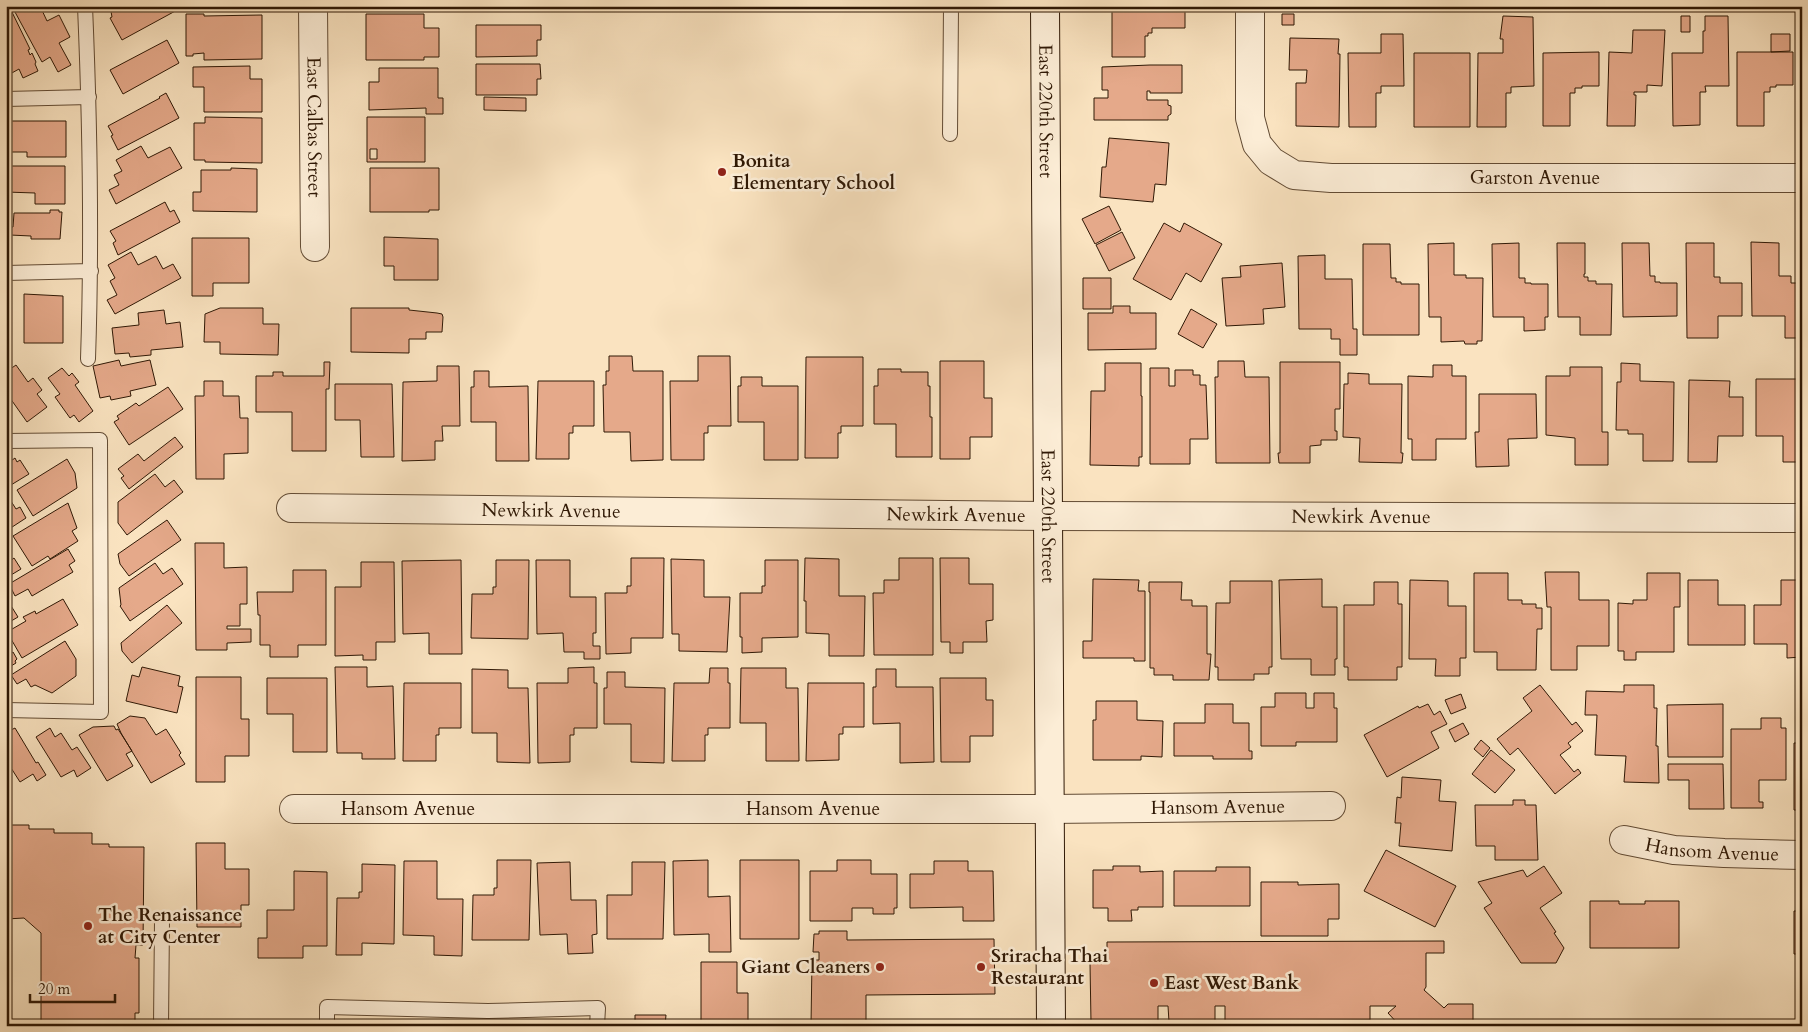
<svg xmlns="http://www.w3.org/2000/svg" width="1808" height="1032" viewBox="0 0 1808 1032" font-family="Cardo,serif">
<style>
.building{fill:#e5a98a;stroke:#2f1805;fill-rule:evenodd}
.lines{fill:none;stroke-linecap:round;stroke-linejoin:round}
.lane-casing{stroke:#624b34;stroke-width:16}
.street-casing{stroke:#624b34;stroke-width:30}
.secondary-casing{stroke:#2f1805;stroke-width:30}
.lane{stroke:#fcedd6;stroke-width:14}
.street{stroke:#fcedd6;stroke-width:28}
.secondary{stroke:#fcedd6;stroke-width:28}
.poi-dot{fill:#8f2418;stroke:#fcedd6;stroke-width:2}
.labels{text-anchor:middle;dominant-baseline:central;stroke-width:5;stroke-linejoin:round;paint-order:stroke}
.street-label{font-size:19px;fill:#2f1805;stroke:#fcedd6}
.poi-label{font-size:19px;font-weight:bold;fill:#2f1805;stroke:#fcedd6;text-anchor:start}
</style>
<rect width="100%" height="100%" fill="#fae3c0"/>
<filter id="stains"><feTurbulence type="fractalNoise" baseFrequency=".004" numOctaves="4"/><feColorMatrix values="0 0 0 0 .2 0 0 0 0 .09 0 0 0 0 .02 0 0 0 .5 -.17"/></filter>
<radialGradient id="worn" r=".72"><stop offset=".6" stop-color="#630" stop-opacity="0"/><stop offset="1" stop-color="#630" stop-opacity=".3"/></radialGradient>
<path class="building" d="M6 6H9L30 49 28 50 30 55 32 53 36 62 35 64 38 71 23 78 19 69 10 74 6 67Z
M25 6H40L47 21 59 15 70 37 59 43 71 65 58 72 50 57 42 62 15 12Z
M110 6H177L179 9 122 40 110 18 112 17Z
M204 6H262V10H204Z
M366 6H424V9H366Z
M1112 6H1185V28H1152V33H1148V36H1145V57H1112Z
M1294 6H1318V10H1294Z
M186 14H204V16L262 15V59L204 60V53L193 54V56H186Z
M366 14H424V28H439V57H424V60H366Z
M1282 14H1294V25H1282Z
M1503 16 1533 17 1534 86 1511 87V93H1506V127H1477L1478 53H1503V39H1500Z
M1681 16H1690V32H1681Z
M1705 16H1728L1729 86H1705L1706 92H1700V125L1673 126 1672 53H1703V31H1705Z
M476 25H541V40H537V56L476 57Z
M1633 30H1665L1662 86 1647 85V92H1634V95H1636L1635 126H1607L1609 52 1632 53Z
M1381 34H1403L1404 86H1381V93H1376V127H1349L1348 53H1381Z
M1771 34H1790V51L1771 52Z
M1290 38 1339 39 1338 54H1340L1339 127 1296 126V83H1306L1307 70H1289Z
M167 40 179 63 123 94 110 70Z
M1599 52V86H1582V88H1575V93H1570V126H1543V53Z
M1737 52H1793V85H1776V87H1770V92H1764V126H1737Z
M1414 53H1470V127H1414Z
M476 64H540L541 79H537V95H476Z
M1150 65H1182V93H1150V91H1147V100H1168V105L1171 106V114L1168 116V120H1094V98H1108V90H1102V67Z
M250 66V79H262V112H204V87H193V67Z
M379 68H438V98H443V114H426V108L369 110V82H379Z
M166 93 179 118 118 150 111 136 113 135 108 126 160 98 159 97Z
M484 97 526 98V111L484 110Z
M205 117 262 118V163L205 162V160H194V123H205Z
M367 117H425V162H367ZM370 149H377V159H370Z
M6 121H66V157H27V152H6Z
M1109 138 1169 143 1166 185 1155 184 1153 202 1100 197 1102 167H1106Z
M141 146 148 158 170 147 182 168 116 204 109 190 119 185 114 175 122 171 116 160Z
M6 166H65V204H35V193L6 192Z
M231 168 257 169V212L193 211V192H201V170H231Z
M370 168H439V210H429V212H370Z
M165 202 170 212 174 210 180 222 118 255 113 243 116 241 110 231Z
M1109 206 1121 230 1095 244 1082 219Z
M50 210H59V212H62L60 239H31V236L10 235V227H13L14 213H50Z
M1164 223 1180 232 1184 223 1222 244 1201 282 1186 273 1171 300 1133 279Z
M1122 232 1135 258 1109 271 1096 245Z
M384 237 438 239V280H394V266H384Z
M192 238H249V283H213V296H192Z
M1751 242 1779 243V276H1791V283H1802V338H1785V316H1752Z
M1454 243V275H1466V278H1483L1482 341H1477V344H1465L1464 341 1441 342V317H1429L1428 244Z
M1519 243V278H1525V283H1531V284H1548V317H1545V330L1524 331V317H1493L1492 244Z
M1557 243H1585V274H1584V277H1588V281H1596V284H1612L1611 335H1580V317H1558Z
M1622 243H1649L1650 276H1655V282H1660V283H1677V316L1623 317Z
M1686 243H1714V277H1720V283H1742V316H1718V338H1687Z
M1363 244H1390L1391 278H1396V282H1401V284H1419V335H1363Z
M131 252 138 265 156 256 163 269 173 264 181 278 115 314 107 300 117 295 110 281 115 278 108 265Z
M1325 255V279H1352L1353 329H1357V355H1340V339H1331V329H1299L1298 256Z
M1282 263 1285 307 1263 309 1264 324 1226 326 1222 278 1241 277 1240 266Z
M1083 278H1111V309H1083Z
M24 294 63 296V343H24Z
M1113 306H1130V313H1156V349L1088 350V313H1113Z
M220 308H263V324H279L278 355 220 354V342H204L205 314Z
M351 308H409V310L437 313 442 314 443 317 442 332H426V339H409V353L351 352Z
M1191 309 1217 324 1203 348 1178 334Z
M164 310 166 324 180 322 183 347 151 350V355L130 357 129 353 115 354 112 328 139 325 138 313Z
M609 356H632L633 371H663V460L631 461 630 432H604L603 385H606V371H609Z
M698 356H730L731 426H708V433H704V460H671L670 381H698Z
M806 357H863V426H841V433H838V458H805Z
M119 360 121 366 150 360 156 385 130 391 131 396 111 400 110 396 100 398 93 366Z
M940 361H984V398H992V437H970V459H940Z
M1218 361H1244L1245 377H1269L1270 463H1216L1215 377H1218Z
M324 362H330L329 389H326V451H292V412H256V376H273V372H283V376H324Z
M1280 362H1340V409H1335V431H1337V440H1321V445L1310 446V463H1279L1278 453H1280Z
M1105 363H1141V396H1142V457H1139V466L1090 465 1091 391H1105Z
M1621 363 1640 364V381L1674 382 1673 461H1643V434H1628V430H1616L1617 382H1621Z
M16 365 28 382 33 378 42 390 37 394 47 407 27 422 10 398 7 400 6 398V372Z
M1433 365H1452V376H1466V439H1436V460H1412V439H1408V376L1433 377Z
M437 366H459L460 426H442L443 441H435V460L402 461 403 382 437 381Z
M1570 367H1602V432H1608V465H1575V438L1546 435V376H1570Z
M62 368 69 376 72 373 79 382 75 385 93 411 79 422 74 415 70 418 55 397 60 394 48 378Z
M1150 368H1169V386H1175V370H1193V375H1200V385H1206L1208 439H1190V464H1150Z
M878 369H901V372H928V386H930V417H932V457H896V424H874V386H878Z
M474 371H489V387L528 386 529 461H496V422H471V387H474Z
M1348 373 1369 374V384H1402L1401 453H1403L1402 463 1359 462 1360 438 1343 437 1344 384H1348Z
M741 377H762V386H798V460H764V422H738V386H741Z
M1756 379H1798V397H1802V462H1783V436H1756Z
M1689 380 1730 381 1729 397H1743V436H1718L1717 462H1688Z
M204 381H223V396H239L240 418H248V453L224 454V479H196L195 396H204Z
M538 381H594V426H573V433H569V459H536Z
M335 384H392L394 457H361L360 420H335Z
M168 387 183 409 129 445 114 422 119 419 117 416 136 403 139 406Z
M1479 394H1536L1537 438 1508 439 1509 466 1476 467 1475 432H1479Z
M175 437 183 447 129 489 121 478 124 476 118 469 138 454 144 461Z
M15 458 17 462 20 460 29 474 6 488V460L8 463Z
M67 459 75 473 77 488 33 516 17 490Z
M155 474 165 487 174 480 183 492 127 535 118 523V502Z
M9 498 16 509 20 507 26 518 6 531V500Z
M68 503 77 528 72 531 78 541 50 559 48 556 32 566 13 536Z
M167 520 181 540 129 576 120 564 118 554Z
M195 543H224V568L247 567V604H240V626H227V629H251V642L227 643V650H196Z
M68 549 75 561 69 565 73 572 32 596 28 589 15 596 9 584Z
M6 555 10 561 14 558 21 569 6 578Z
M631 558H664L663 638H631V653L606 654 605 593H627V586H631Z
M805 558 839 559V596H865L864 656H829V634L806 633V601H804Z
M899 558H933V655H874L873 593H884V580H899Z
M940 558H969V584H993V620L986 621 987 642H963V653H950V642H941Z
M671 559 704 560V597H730L727 652 679 651V634H672Z
M461 560 462 654H429V633L403 634 402 561Z
M496 560H529L528 639 471 638 472 594H493V587H496Z
M536 560H570V597H596V633H593V646H600V659H584V652H564L563 633 537 634Z
M765 560H798V637L762 638V652L742 653V637H740V593H762V586H765Z
M361 562H394L395 642H376V660H363V655L335 656V587H361Z
M155 563 163 574 172 568 183 584 130 621 120 606 121 605 119 588Z
M293 570H326V645H298V657H270V645H260V615H258L257 592H293Z
M1545 572H1579V600H1609V646H1577V670H1551V607H1547Z
M1474 573H1508V600H1522V604H1536V608H1542V629H1537L1536 670H1497V652H1474Z
M1647 573H1680V607H1674V652H1636V660H1624V651H1618V603L1633 604V600H1647Z
M1093 579 1139 580 1138 591H1145V661H1134V658H1083V641H1092Z
M1322 579V607H1337V659H1335V675H1311V659H1281L1279 580Z
M1410 580 1448 581V606H1466V658H1460V676H1435L1436 659H1409Z
M1688 580H1718V605H1745V645H1688Z
M1781 580H1802V657L1787 658V644H1754V605H1781Z
M1230 581H1272V667H1269V674H1254V680H1218V667H1215L1216 603H1230Z
M1149 582H1182L1181 600H1192V606H1207V654H1211L1209 680H1173V675H1154V668H1150V592H1149Z
M1374 582H1398V604H1402V667H1397V680H1348V667H1344V605H1374Z
M63 599 78 625 22 658 7 632 26 621 23 617 35 611 36 614Z
M8 601 18 617 6 624V602Z
M167 605 182 623 132 663 122 651 121 643Z
M65 641 76 659V676L52 693 35 685 31 687 26 679 17 684 11 675Z
M6 649 10 654 13 652 17 659 15 661 16 663 6 669Z
M142 667 180 676 178 686 183 687 177 713 126 701 132 675 139 677Z
M335 667H367V687L393 686 395 759H362V753H337Z
M594 667V683H597V728H574V735H570V762L538 763 537 683H568V668Z
M710 668H728V683H730V728H708V735H705V761H672L674 683H709Z
M741 668H786V688H798L799 761H766V723H740Z
M472 669 508 670V688H528L530 763 497 762V733H472Z
M876 669H896V687H933L934 762 900 763V723L873 724V687H876Z
M607 672H625V687L665 688 664 763 631 762V724H604V688H607Z
M196 677H241V719H249V756H225V782H196Z
M267 678H327V752H293V714H267Z
M940 678H986V700H993V736H970V762H941Z
M404 683H461V728H439V735H436V761H403Z
M808 683H864V727H843V734H839V760L806 761Z
M1540 685 1572 725 1576 722 1583 731 1568 743 1571 747 1560 755 1574 772 1578 769 1581 773 1555 794 1518 748 1510 755 1497 739 1532 711 1523 698Z
M1624 685H1654V708H1657L1656 746H1658L1659 783 1624 782 1626 756 1595 755 1597 715H1585L1586 691 1624 692Z
M1275 693H1306V708H1314V693H1334V708H1337V742H1296V746H1261V707H1275Z
M1461 694 1466 708 1451 714 1445 700Z
M1096 701H1137V720L1163 721 1162 757 1141 756V760H1093V720H1096Z
M1205 704H1233V723H1249V751H1252V759H1213V756H1174V723H1205Z
M1428 704 1434 715 1440 711 1447 724 1431 732 1439 748 1387 777 1364 735 1418 706 1419 708Z
M1723 704V757H1668L1667 705Z
M130 716 145 718 156 735 166 729 181 753 179 755 185 764 151 783 121 733 117 724Z
M1761 718H1781V728H1786V780H1759V802H1763V808H1731V729H1761Z
M1463 723 1469 734 1455 742 1449 730Z
M114 726 116 730 118 729 132 751 126 754 133 766 107 781 79 735 93 727Z
M7 728 9 731 15 728 36 763 38 762 46 775 37 781 33 774 20 782 6 760Z
M50 728 55 737 61 733 72 750 77 747 91 768 77 777 74 770 61 777 36 737Z
M1481 740 1490 748 1483 757 1474 749Z
M1794 743H1802V810H1794Z
M1491 750 1515 770 1495 793 1472 774Z
M1668 764H1723L1724 809H1689V780H1668Z
M1402 777 1441 780 1439 801 1456 802 1452 851 1399 846 1401 823H1395L1397 797 1401 798Z
M1513 800H1525V805H1536L1538 860H1495V846H1476L1475 805H1513Z
M6 825H29V829H54V833H92V844H109V847H144L143 945H136L135 958H139V1013H135V1024L140 1026H41V933L24 918 6 919Z
M196 843H225V869H249V905H241V927H197Z
M1386 850 1456 886 1435 927 1364 891Z
M497 860H531L529 940H472L473 895H494V888H497Z
M708 860V897L730 896 731 952H709V934L674 935 673 861Z
M740 860H799V939H740Z
M837 860H871V874H897V908H894V914H873V908H852V921H810V871H837Z
M404 861H437V899H463L462 956 434 955V936L403 935Z
M934 861H968V871H993L994 921H963V907L910 908V874H934Z
M570 862 571 900H596L597 934 592 935 593 953 568 954 567 934 540 935 537 863Z
M632 862H665L663 939H607V895H632Z
M362 864 395 865 394 944 362 943V955H336L337 898H359V892H362Z
M1113 866H1140V872L1163 871V907H1138V910H1131L1132 921H1108V908H1093V870H1113Z
M1544 866 1562 893 1540 908 1556 932 1554 933 1564 948 1556 963H1521L1484 908 1492 903 1478 882 1523 870 1527 877Z
M1216 867H1250V906H1174V871H1216Z
M294 871 327 872V946H303V958H258V938H267V910H294Z
M1261 882H1298V885L1339 884V919H1328V936H1261Z
M1590 901H1619V904H1645V901H1679V948H1590Z
M1794 911H1802V1026H1797V954H1794Z
M819 931H847V940L994 939 995 994 866 995V1026H811L812 960H819V952H813L814 934H819Z
M1444 941V953H1426V987L1424 990 1444 1008 1448 1004H1473V1026H1400L1388 1013 1396 1006H1370V1020L1225 1021V1006H1215V1021L1169 1022 1168 1006H1158V1021L1091 1022 1090 963H1107V942Z
M701 962H737V993H748V1026H701Z
M635 1015H666L665 1026H635Z"/>
<g class="lines">
<g class="lane-casing">
<path id="lane" d="M85 6C90 124 92 241 88 359
M6 99 89 97
M950 134 951 6
M6 273 91 271
M6 441 100 440 101 712 6 710
M161 1026 162 921
M327 1026V1007L488 1011 598 1008 597 1026"/>
</g>
<g class="street-casing">
<g id="street">
<path id="s1" d="M313 6 315 247"/>
<path id="s2" d="M1250 6V118L1257 144 1271 161 1294 175 1331 178H1802"/>
<path id="s3" d="M291 508 1049 516 1802 518"/>
<path id="s4" d="M294 809H1049L1331 806"/>
<path id="s5" d="M1624 840 1674 850 1724 853 1802 855"/>
</g>
</g>
<g class="secondary-casing">
<g id="secondary">
<path id="s6" d="M1045 6 1051 1026"/>
</g>
</g>
<use href="#lane" class="lane"/>
<use href="#street" class="street"/>
<use href="#secondary" class="secondary"/>
</g>
<g class="poi-dot">
<circle cx="722" cy="172" r="5"/>
<circle cx="88" cy="926" r="5"/>
<circle cx="880" cy="967" r="5"/>
<circle cx="981" cy="967" r="5"/>
<circle cx="1154" cy="983" r="5"/>
</g>
<g class="labels">
<g class="street-label">
<text stroke="none"><textPath href="#s6" startOffset="105">East 220th Street</textPath></text>
<text stroke="none"><textPath href="#s1" startOffset="121">East Calbas Street</textPath></text>
<text stroke="none"><textPath href="#s2" startOffset="429">Garston Avenue</textPath></text>
<text stroke="none"><textPath href="#s3" startOffset="260">Newkirk Avenue</textPath></text>
<text stroke="none"><textPath href="#s3" startOffset="665">Newkirk Avenue</textPath></text>
<text stroke="none"><textPath href="#s6" startOffset="510">East 220th Street</textPath></text>
<text stroke="none"><textPath href="#s3" startOffset="1070">Newkirk Avenue</textPath></text>
<text stroke="none"><textPath href="#s4" startOffset="924">Hansom Avenue</textPath></text>
<text stroke="none"><textPath href="#s4" startOffset="114">Hansom Avenue</textPath></text>
<text stroke="none"><textPath href="#s4" startOffset="519">Hansom Avenue</textPath></text>
<text stroke="none"><textPath href="#s5" startOffset="89">Hansom Avenue</textPath></text>
</g>
<g class="poi-label">
<text x="732" y="161">Bonita<tspan x="732" dy="22">Elementary School</tspan></text>
<text x="98" y="915">The Renaissance<tspan x="98" dy="22">at City Center</tspan></text>
<text x="991" y="956">Sriracha Thai<tspan x="991" dy="22">Restaurant</tspan></text>
<text x="870" y="967" text-anchor="end">Giant Cleaners</text>
<text x="1164" y="983">East West Bank</text>
</g>
</g>
<rect width="1808" height="1032" fill="none" stroke="#fae3c0" stroke-width="25"/>
<rect x="8" y="8" width="1793" height="1017" fill="none" stroke="#2f1805" stroke-width="2.5"/>
<rect x="12" y="12" width="1783" height="1007" fill="none" stroke="#2f1805"/>
<path d="M30 994v8h85v-8" fill="none" stroke="#2f1805" stroke-width="2.5"/>
<text x="38" y="994" font-size="15" fill="#2f1805" stroke="#fcedd6" stroke-width="4" paint-order="stroke">20 m</text>
<rect width="100%" height="100%" filter="url(#stains)"/>
<rect width="100%" height="100%" fill="url(#worn)"/>
</svg>
